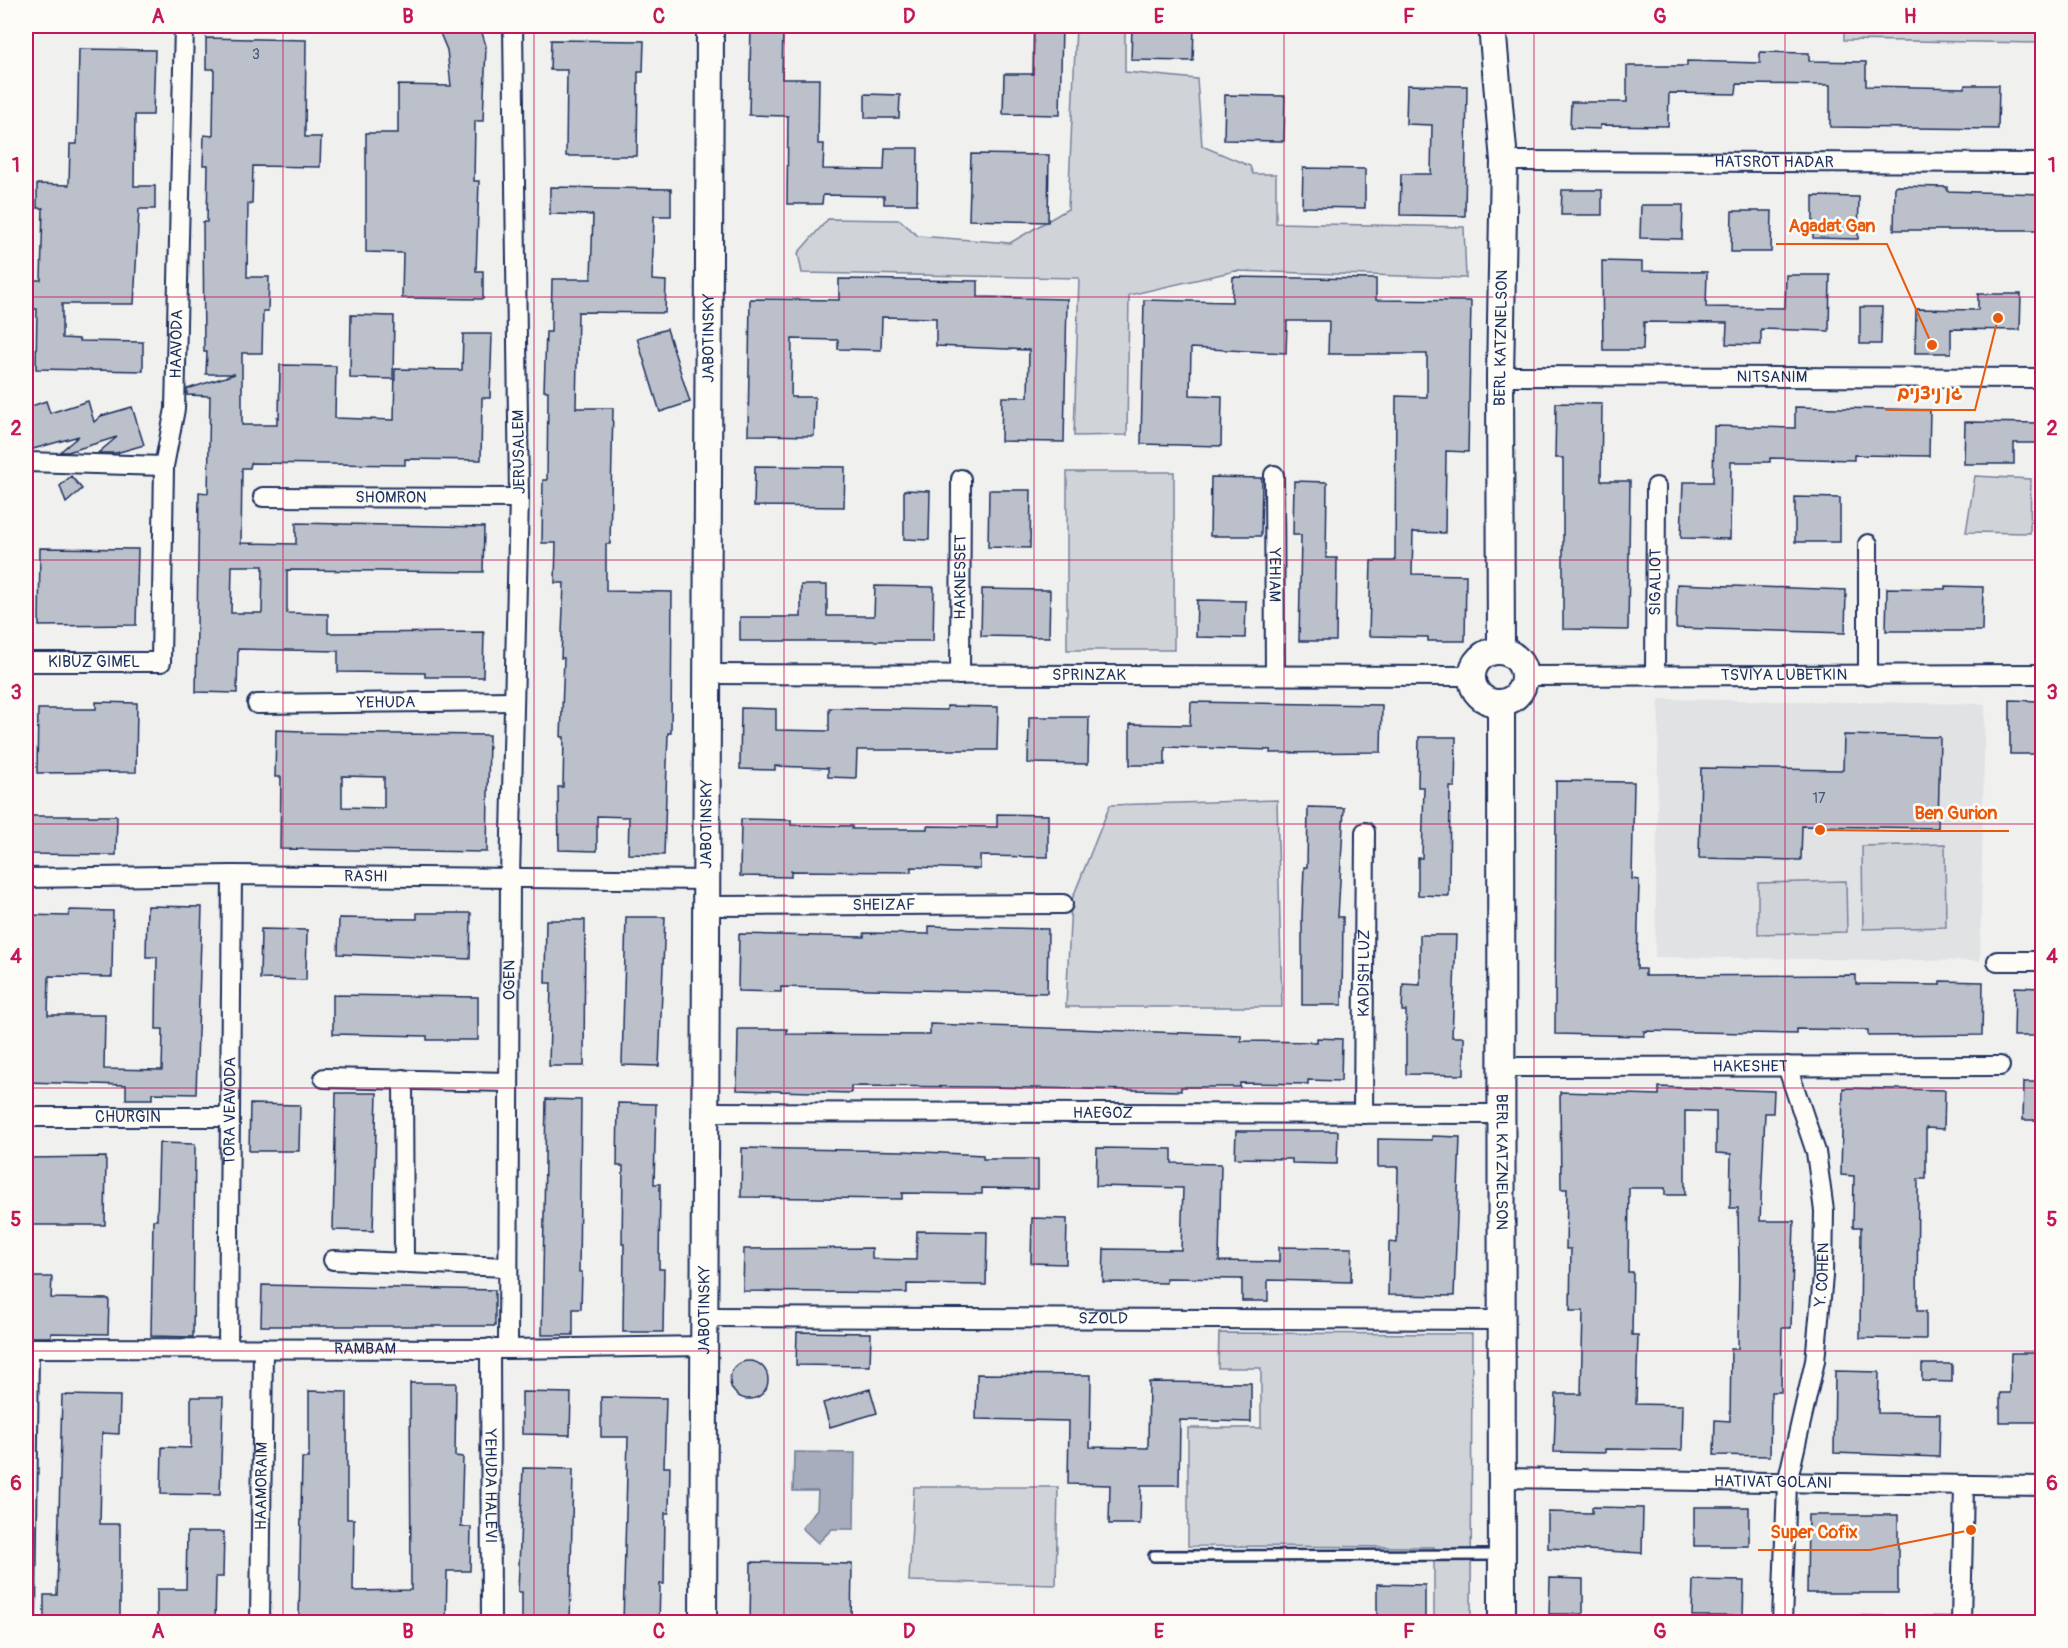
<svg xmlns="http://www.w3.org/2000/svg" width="2068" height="1648" viewBox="0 0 2068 1648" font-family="Pangolin,'Playpen Sans Hebrew',sans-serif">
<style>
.built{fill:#e0e2e3}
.green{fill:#d0d3d8;stroke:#76819b;stroke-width:1.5}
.water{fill:#a7adbd;stroke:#6f7b97;stroke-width:1.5}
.building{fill:#bbc0ca;stroke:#1b2f5e;stroke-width:1.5;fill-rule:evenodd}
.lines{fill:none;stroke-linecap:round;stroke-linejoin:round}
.lane-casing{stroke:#1b2f5e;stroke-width:14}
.street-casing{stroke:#1b2f5e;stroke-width:22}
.secondary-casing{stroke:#1b2f5e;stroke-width:30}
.lane{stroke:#fdfcf7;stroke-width:9}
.street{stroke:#fdfcf7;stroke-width:18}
.secondary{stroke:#fdfcf7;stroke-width:26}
.grid{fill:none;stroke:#c2185b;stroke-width:1.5;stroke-opacity:0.55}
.labels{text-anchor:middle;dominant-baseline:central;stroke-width:5;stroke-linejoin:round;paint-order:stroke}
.number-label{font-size:14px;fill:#435379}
.street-label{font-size:16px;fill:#1b2f5e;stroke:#fdfcf7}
.leader{fill:none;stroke:#e8590c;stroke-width:2}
.callout-dot{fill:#e8590c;stroke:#fdfcf7;stroke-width:2}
.callout-label{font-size:18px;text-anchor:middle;font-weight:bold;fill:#e8590c;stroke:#fdfcf7;stroke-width:5;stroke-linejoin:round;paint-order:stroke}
.neatline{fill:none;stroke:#c2185b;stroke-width:2}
.grid-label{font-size:20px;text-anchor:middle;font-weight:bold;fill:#c2185b}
</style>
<rect width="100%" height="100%" fill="#f0f0ee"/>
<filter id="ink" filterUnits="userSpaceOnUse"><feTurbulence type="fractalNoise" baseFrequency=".0167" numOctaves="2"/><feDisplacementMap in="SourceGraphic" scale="12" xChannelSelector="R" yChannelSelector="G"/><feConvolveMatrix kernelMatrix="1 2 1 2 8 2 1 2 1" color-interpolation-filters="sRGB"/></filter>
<g filter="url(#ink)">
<path class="built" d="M1659 699 1985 704 1980 961 1655 957Z"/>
<path class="green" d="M1076 26H1125V72L1197 79 1202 146 1250 166 1253 174H1276V223L1464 227 1466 278 1235 271 1129 295 1127 435 1074 436 1079 278 802 273 798 253 828 219 900 220 918 236 1010 243 1068 209Z
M1844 26H2042V43L1844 40Z
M1067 472H1174V650H1067Z
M1975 476 2031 479 2030 533 1966 532Z
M1277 800 1282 1007H1066L1071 902 1110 805Z
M1945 844 1946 927 1863 929 1862 846Z
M1846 881 1847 932 1758 934V883Z
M1219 1333 1472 1334 1471 1622H1434V1547L1188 1546V1428H1261V1368H1218Z
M914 1487H1058L1056 1585 909 1581Z
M1810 1615 1996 1617V1622H1810Z"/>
<path class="water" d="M794 1452 855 1453 854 1529H832L818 1543 802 1528 817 1509 818 1491H793Z"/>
<path class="building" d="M437 26H480L486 46 483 121H475L474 181H479L476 271H483V299L402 298 403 253 366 252V133H398V85L451 86 447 50Z
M751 26H783L782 79H819L818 144H824L823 169 884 170 885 148H918L917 204H884V196L823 195 822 204H787L788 116 749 115Z
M1034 26H1062L1060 115 1003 114 1004 74H1033Z
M1132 26H1194L1193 61 1131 60Z
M206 38 306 40 305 137H321L320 167 253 166 252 204H248L247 277H269L268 311H263L262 353H242V425H277V417L279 418 280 365 336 366 335 418 394 420 395 369 462 370 463 334H492L490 398H482L481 460 405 459V465L251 463 250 468H242L241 543 296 544V523L484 527 483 572 287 570V613L328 614V633L484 632 483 677H425V673L338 672V651L238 649 237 693 196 692 199 492 208 493 210 396 187 395V389L235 374H206L207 352H204L203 222H207L208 165H203L204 135 213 136 214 69H206ZM232 566H263L262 613H231Z
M551 40 644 41 643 72H638L637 156H566L567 70H550Z
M79 49 155 50 153 115H135L134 186H155V209H139L134 304H62V338L79 339V341L143 342V371L36 369 37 309H31V280H41L43 208H37V184L69 185 70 144H77Z
M1760 52 1809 53V61L1866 62V86L1965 88V85H1999L1998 129 1830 127V85L1737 84 1736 94 1669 93 1668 126 1600 125V129L1570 128 1571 102H1627V66H1687V61L1760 63Z
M1407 85 1467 86 1465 216 1400 215 1401 174H1431L1432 125 1406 124Z
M865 94 900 95 899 118H865Z
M1225 95 1285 96 1284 141 1224 140Z
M971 154 1049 155 1048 222 969 220Z
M1303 168 1365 169V208L1302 207Z
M1895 186 1947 187V191L2043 194V230H1894Z
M550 187 671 189V216H654L652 280 666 281 665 313 578 312 576 408H613L610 544H606V591L672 592 671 733H668L664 855 628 854 629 817 597 816V851L559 850 558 787H563L564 737H561L564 658H561L564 583H555L556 543H542L543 480H547L548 391H544L546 332H551L552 279H591L593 215 550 214Z
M1562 190H1602V215H1561Z
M1813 196 1859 197 1858 239 1813 238Z
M1641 205H1683L1682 239 1640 238Z
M1732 211H1772L1771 252H1731Z
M1602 261 1642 262V271L1707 272 1706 307 1785 308 1786 275H1830L1829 331 1761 329V345L1726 344 1727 323 1644 322 1643 350H1603Z
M1233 277 1376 279V300L1471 301 1468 452 1446 451 1445 533 1413 532 1412 574 1466 575 1465 641H1428V637L1369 636 1371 561H1395L1396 396 1427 397V354H1328L1329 321H1287L1286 353 1191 348 1190 395 1222 396 1221 446 1141 444 1144 300 1232 302Z
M839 279 978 281V297L1067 299 1064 442 1001 441 1002 397H1028L1029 350 936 346V318L882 317 881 350 838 349V340L792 339 791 397H815L814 436 748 435 750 299 839 300Z
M1978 294H2021L2020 330 1951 329V353H1915L1916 309 1978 310Z
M1860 307H1882L1881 344H1860Z
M351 315 394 316 393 379 350 378Z
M667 329 690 402 660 412 637 338Z
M46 401 50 413 88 401 94 422 101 416 132 407 144 445 116 453H98L117 437 68 452H60L79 436 26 451V408Z
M1556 403 1602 404 1601 481H1630L1628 630 1563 629V458H1555Z
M1795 407 1930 410 1929 456 1854 455V460L1770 458V462H1731L1730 539 1681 538 1683 482H1713L1714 426 1795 428Z
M1965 422 2043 423V443H2014V464H1964Z
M755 466 845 467 844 507 754 506Z
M71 476 82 489 66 503 60 486Z
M1211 477 1262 478 1261 536H1210Z
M1294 481 1327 482 1326 558H1337L1336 641H1299L1301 535H1293Z
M904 490 930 491 929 540 904 539Z
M989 490H1031L1030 548 988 547Z
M1795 497 1840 498V542H1795Z
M40 548 138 549 136 625 39 626Z
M1677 584 1846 590 1845 633 1676 628Z
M801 585H827V616H874L875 586 934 587 933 641H740V617H801Z
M1945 586 1983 587 1982 631H1886L1887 588 1945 589Z
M982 589 1050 590 1049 637 981 636Z
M1197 600 1246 601 1245 638 1196 637Z
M2010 700 2043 701V754H2010Z
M96 702 137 703 136 772 37 773 38 709H96Z
M1191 702 1382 705 1381 752 1270 753 1271 750 1165 747V765H1130V724L1190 725Z
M947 706 998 707 997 750H857L856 778 828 777V768L775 766V770L740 769 741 708 776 709V730L829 731V708L947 710Z
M1029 717H1089L1088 764 1028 763Z
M276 730 302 731V733L489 735 487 852 280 849 281 777H275ZM342 776 384 777V808L342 807Z
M1844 735 1940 737 1938 828 1802 826 1801 860 1699 858 1701 768 1843 770Z
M1419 737H1456L1455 787H1450L1449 896 1418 895V858H1422L1424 787H1418Z
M1556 781 1634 782 1632 879 1639 880 1637 969H1645V976L1856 975V984L1940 985V981L1983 982 1982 1035 1868 1036V1030L1797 1029V1034L1644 1031V1036L1555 1034Z
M1308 807 1344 808 1338 917H1343L1342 1005H1302V916L1304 867H1307Z
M997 814 1048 815V857L980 856V869L911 867V872L791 871V877L740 876 741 819 791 820V825L852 826V829H927V826L997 827Z
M26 816H117L116 855 26 854Z
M147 906 202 907 196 1094 152 1093V1099H126V1085L26 1082V915L69 916 70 910 113 911 112 977 49 976 48 1015H105L104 1069 162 1070 163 1029H156L157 957H146Z
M417 913H471L470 959 338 954 339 918 417 919Z
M626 917H665L659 1066 622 1065Z
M546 920H585L584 1066H549L551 983H545Z
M929 926 1048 929 1047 993 781 987V992L738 991 739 934 864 937V933L929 934Z
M261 929 307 930 306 980 260 979Z
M1420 935H1456L1452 1037H1464V1075L1406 1074V1011H1402L1403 984 1420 985Z
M2015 987 2043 988V1036H2014Z
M333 995 478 997V1040H427V1036L333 1034Z
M930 1024 1241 1035V1041L1317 1042V1038L1342 1039 1341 1081 1308 1080V1084L1240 1083V1087H1181V1091L982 1087 851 1086V1093L737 1090 738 1029H787V1034L930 1035Z
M2024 1082H2043V1120H2023Z
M1659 1087 1774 1091 1773 1113H1765L1760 1221H1794L1791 1328H1782L1781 1392H1771L1770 1456 1714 1455 1715 1420 1730 1421 1731 1349H1738L1739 1266 1738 1208H1730L1731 1154 1716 1153V1112L1685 1111V1195H1665V1188H1629L1628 1272H1633L1632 1335H1638L1636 1404 1683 1405 1682 1450 1605 1449V1453L1554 1452 1556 1394H1581L1583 1311H1570L1571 1249H1566L1567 1189H1561L1560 1092 1659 1095Z
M1843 1088 1945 1090 1944 1129 1926 1128V1179H1918L1917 1311H1926V1339L1860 1338 1861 1227H1853L1854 1176 1841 1175Z
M336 1093H377L373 1231 333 1230Z
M546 1099 581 1100 579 1272H582L581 1309H573V1335H542Z
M618 1103 656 1104 654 1184H660L659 1269H664L663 1332H623L624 1244H622L623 1166H617Z
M250 1104 300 1105 299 1151H249Z
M1236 1131H1338L1337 1164 1292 1163V1159L1235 1158Z
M1432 1136 1460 1137 1454 1296 1388 1295 1389 1242 1397 1243 1398 1167H1378V1139L1432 1140Z
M159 1143 195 1144 193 1337 151 1336 153 1220H157Z
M742 1148 903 1151 983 1155V1159H1038V1189L982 1188V1194L902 1193V1199L741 1197Z
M1097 1148 1172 1149V1163L1221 1164 1219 1261 1279 1262V1247L1352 1248 1351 1282 1268 1280V1301H1242V1279L1166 1278V1283L1103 1282 1104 1249 1181 1250 1183 1188 1096 1186Z
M106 1157 105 1225H26V1158Z
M1032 1218 1067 1219 1066 1264 1031 1263Z
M917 1231 987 1232 986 1285 907 1284V1293L743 1291 744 1249 872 1248V1259L916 1260Z
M26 1277H52L51 1298 109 1299 108 1334 51 1333V1337H26Z
M262 1285 495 1290V1326H261Z
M797 1332 871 1333 870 1366 796 1365Z
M2011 1353H2043L2042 1422H2000V1393H2010Z
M730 1380a19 19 0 1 1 38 0a19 19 0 1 1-38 0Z
M1922 1364H1952V1382L1922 1381Z
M1835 1371 1879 1372 1878 1413 1940 1414 1939 1457 1834 1453Z
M977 1374 1091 1375 1090 1447 1148 1448 1149 1382 1251 1383V1422L1180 1420 1179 1485H1141L1140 1524H1109L1110 1485 1068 1484 1069 1421 976 1419Z
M410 1383H456L455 1456 463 1457 461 1527H471L470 1571H447L446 1623H299L302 1458H309V1391L347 1392V1519H354L353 1591 411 1590Z
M870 1389 877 1413 830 1427 823 1403Z
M522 1392 571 1393 570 1435 522 1434Z
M62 1395 120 1396 119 1434 102 1433 100 1524H120V1623H44V1595H57Z
M191 1397H223L220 1495 161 1494 162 1447 191 1448Z
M601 1397 666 1398 664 1467H670L669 1513H665L664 1584H660L659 1623H623L628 1437H601Z
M523 1468 573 1469 570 1623H522V1592H518Z
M1592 1507 1643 1508 1642 1553 1548 1548V1512L1592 1513Z
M1694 1507H1749V1546H1694Z
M1808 1515H1898V1593H1807Z
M187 1532H224L223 1577H216L215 1623H157V1589H186Z
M751 1562 852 1564 851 1623H750Z
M1550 1578 1583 1579V1614H1549Z
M1693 1580 1744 1581 1743 1616H1692Z
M1377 1584 1425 1585V1623H1377Z"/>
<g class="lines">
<g class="lane-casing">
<path id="lane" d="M1154 1556 1499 1555"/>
</g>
<g class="street-casing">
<g id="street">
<path id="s1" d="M1504 161 2042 163"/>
<path id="s2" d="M1500 376 2042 378"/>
<path d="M26 462 164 466"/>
<path id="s3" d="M1274 475 1275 675"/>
<path id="s4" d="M263 497 519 498"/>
<path d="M1868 544V676"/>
<path id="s5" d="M26 662H161L164 466 175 409 184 26"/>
<path id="s6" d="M707 674 1471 676"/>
<path id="s7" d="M960 675 961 479"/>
<path id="s8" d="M1524 676 2042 674"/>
<path id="s9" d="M1655 676 1656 487"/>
<path id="s10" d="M257 704 514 701"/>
<path id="s11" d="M26 878 232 875 707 880"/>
<path id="s12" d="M706 906 1063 904"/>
<path d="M1997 961H2042"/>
<path id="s13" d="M1501 1067 2000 1066"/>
<path d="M324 1078 509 1082"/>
<path d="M403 1079 404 1262"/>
<path id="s14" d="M705 1112 1501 1114"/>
<path id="s15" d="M1363 1114 1365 832"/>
<path id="s16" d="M26 1117H229"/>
<path d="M333 1260 508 1267"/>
<path id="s17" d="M705 1317 1501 1320"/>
<path id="s18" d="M26 1348 508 1349 704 1346"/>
<path id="s19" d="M228 1348 232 875"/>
<path id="s20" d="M490 1348 491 1622"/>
<path id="s21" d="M508 1349 510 877 519 498 513 26"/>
<path id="s22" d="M1501 1478 2042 1486"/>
<path d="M26 1622 29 1348"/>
<path id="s23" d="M260 1622 263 1348"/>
<path id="s24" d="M1782 1622 1787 1483 1815 1361 1823 1276 1824 1211 1816 1152 1787 1066"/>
<path d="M1961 1622 1964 1485"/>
</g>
</g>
<g class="secondary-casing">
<g id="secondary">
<path d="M1492 26 1504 161 1500 376 1501 650"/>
<circle cx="1498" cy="677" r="26"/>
<path id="s25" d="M1501 703 1502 1622"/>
<path id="s26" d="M703 1622 710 26"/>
</g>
</g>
<use href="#lane" class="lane"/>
<use href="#street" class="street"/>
<use href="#secondary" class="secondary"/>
</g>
</g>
<path class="grid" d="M283 26V1622M534 26V1622M784 26V1622M1034 26V1622M1284 26V1622M1534 26V1622M1785 26V1622M26 297H2042M26 560H2042M26 824H2042M26 1088H2042M26 1351H2042"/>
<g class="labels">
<g class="number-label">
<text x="256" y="54">3</text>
<text x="1819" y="798">17</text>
</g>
<g class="street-label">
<text stroke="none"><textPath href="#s1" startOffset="270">HATSROT HADAR</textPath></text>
<text stroke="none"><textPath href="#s26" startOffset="1284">JABOTINSKY</textPath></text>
<text transform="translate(1501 338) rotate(-89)">BERL KATZNELSON</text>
<text stroke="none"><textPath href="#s5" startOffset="454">HAAVODA</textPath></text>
<text stroke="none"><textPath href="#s2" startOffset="272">NITSANIM</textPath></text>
<text transform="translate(519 452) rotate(-91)">JERUSALEM</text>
<text stroke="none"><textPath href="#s4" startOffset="128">SHOMRON</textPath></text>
<text stroke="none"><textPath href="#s3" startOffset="100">YEHIAM</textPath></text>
<text stroke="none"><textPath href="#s7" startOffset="98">HAKNESSET</textPath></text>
<text stroke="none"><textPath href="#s9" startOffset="94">SIGALIOT</textPath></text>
<text stroke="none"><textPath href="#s5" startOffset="68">KIBUZ GIMEL</textPath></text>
<text stroke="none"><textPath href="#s6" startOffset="382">SPRINZAK</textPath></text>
<text stroke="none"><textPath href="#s8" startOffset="260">TSVIYA LUBETKIN</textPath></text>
<text stroke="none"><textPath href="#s10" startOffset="129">YEHUDA</textPath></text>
<text stroke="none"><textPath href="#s26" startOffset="798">JABOTINSKY</textPath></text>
<text stroke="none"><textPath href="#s11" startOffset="340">RASHI</textPath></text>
<text stroke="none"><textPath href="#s12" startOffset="178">SHEIZAF</textPath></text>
<text stroke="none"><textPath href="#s15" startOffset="141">KADISH LUZ</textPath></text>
<text stroke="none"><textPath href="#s21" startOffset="369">OGEN</textPath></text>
<text stroke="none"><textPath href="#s13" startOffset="249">HAKESHET</textPath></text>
<text stroke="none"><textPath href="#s19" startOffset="237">TORA VEAVODA</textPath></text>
<text stroke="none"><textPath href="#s14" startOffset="398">HAEGOZ</textPath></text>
<text stroke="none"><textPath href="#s16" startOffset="102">CHURGIN</textPath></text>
<text stroke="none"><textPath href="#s25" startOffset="459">BERL KATZNELSON</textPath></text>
<text stroke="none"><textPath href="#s24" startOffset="351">Y. COHEN</textPath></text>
<text stroke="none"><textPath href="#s26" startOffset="312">JABOTINSKY</textPath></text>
<text stroke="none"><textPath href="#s17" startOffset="398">SZOLD</textPath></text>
<text stroke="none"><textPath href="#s18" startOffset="339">RAMBAM</textPath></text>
<text stroke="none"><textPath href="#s22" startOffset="272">HATIVAT GOLANI</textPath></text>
<text stroke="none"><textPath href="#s23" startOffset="136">HAAMORAIM</textPath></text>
<text stroke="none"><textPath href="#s20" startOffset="138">YEHUDA HALEVI</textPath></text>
</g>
</g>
<path class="leader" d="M1932 345L1887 244H1776M1998 318L1975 410H1886M1820 830L1902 831H2009M1971 1530L1870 1550H1758"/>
<g class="callout-dot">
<circle cx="1932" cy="345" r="6"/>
<circle cx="1998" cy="318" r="6"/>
<circle cx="1820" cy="830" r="6"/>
<circle cx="1971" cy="1530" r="6"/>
</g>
<g class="callout-label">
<text x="1832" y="232">Agadat Gan</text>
<text x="1930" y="399">גן ניצנים</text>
<text x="1956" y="819">Ben Gurion</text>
<text x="1814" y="1538">Super Cofix</text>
</g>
<rect width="2068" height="1648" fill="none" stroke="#fdfcf7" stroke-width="66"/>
<rect x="33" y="33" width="2002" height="1582" class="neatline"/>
<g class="grid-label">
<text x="158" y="23">A</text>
<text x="408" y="23">B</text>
<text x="659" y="23">C</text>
<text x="909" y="23">D</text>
<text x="1159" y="23">E</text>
<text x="1409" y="23">F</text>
<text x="1660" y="23">G</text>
<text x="1910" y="23">H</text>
<text x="16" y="172">1</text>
<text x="2052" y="172">1</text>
<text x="16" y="435">2</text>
<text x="2052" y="435">2</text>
<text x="16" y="699">3</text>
<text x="2052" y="699">3</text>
<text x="16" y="963">4</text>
<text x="2052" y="963">4</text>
<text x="16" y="1226">5</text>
<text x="2052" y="1226">5</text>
<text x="16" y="1490">6</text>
<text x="2052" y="1490">6</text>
<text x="158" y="1638">A</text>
<text x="408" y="1638">B</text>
<text x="659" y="1638">C</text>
<text x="909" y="1638">D</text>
<text x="1159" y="1638">E</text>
<text x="1409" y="1638">F</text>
<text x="1660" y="1638">G</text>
<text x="1910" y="1638">H</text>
</g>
</svg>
